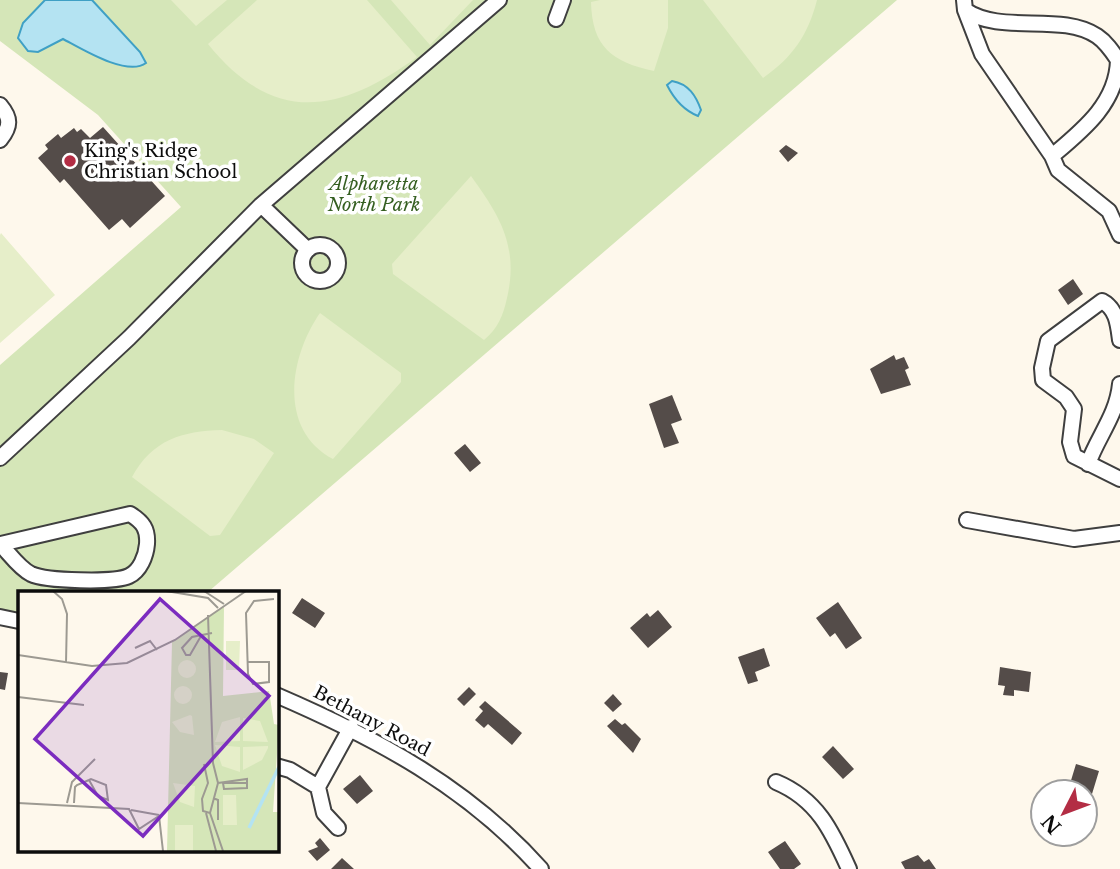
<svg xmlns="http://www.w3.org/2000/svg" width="1120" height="869" viewBox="0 0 1120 869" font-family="'Libre Baskerville',serif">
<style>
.green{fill:#d5e6b8}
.pitch{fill:#e6eec9}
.water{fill:#b4e3f2;stroke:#3fa0c5;stroke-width:2}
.building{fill:#544c49}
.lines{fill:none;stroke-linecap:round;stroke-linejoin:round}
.minor-casing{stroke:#3f3f3f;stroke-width:18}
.minor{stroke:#fff;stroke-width:14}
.poi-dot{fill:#b32d44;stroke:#fff;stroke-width:2.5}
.labels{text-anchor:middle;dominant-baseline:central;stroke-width:7;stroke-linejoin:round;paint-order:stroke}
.poi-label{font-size:18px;fill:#0c0c0c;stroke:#fff;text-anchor:start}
.park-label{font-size:18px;font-style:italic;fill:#355f21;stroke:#fff}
.street-label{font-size:18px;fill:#0c0c0c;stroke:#fff}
.inset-river{fill:none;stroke:#b4e3f2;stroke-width:3.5}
.inset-road{fill:none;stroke:#9d9a92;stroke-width:2}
.view{fill:#7b2cbf;fill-opacity:0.15;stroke:#7b2cbf;stroke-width:3.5}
.inset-edge{fill:none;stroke:#0c0c0c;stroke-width:3.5}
</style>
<rect width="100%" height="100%" fill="#fef8ec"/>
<path class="green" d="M0 0H897L208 592H19V622L0 618V365L181 207 98 115 0 41Z"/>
<path class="pitch" d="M171 0H227L196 26Z
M257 0H367L417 57C339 114 273 125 208 44Z
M391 0H473L430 45Z
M600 0H668V28L654 71C612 62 592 47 591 2Z
M703 0H817C808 35 793 57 763 78Z
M471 176C500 216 519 247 507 298 503 316 498 328 484 340L393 274 392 264Z
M1 233 55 295 0 343V235Z
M320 313 401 373V382L333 459C277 429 290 356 320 313Z
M222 430 254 439 274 453 220 535 210 536 132 477C152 440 182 431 222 430Z"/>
<path class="water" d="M45 0H92L140 52 146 63C127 77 82 49 63 39L38 52 28 51 18 38 23 23Z
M672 81C689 84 696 96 701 110L698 116C683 110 674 99 667 85Z"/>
<path class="building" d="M103 127 165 196 130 228 122 219 109 230 64 179 60 183 38 158 48 149 45 145 58 134 61 138 74 128 77 132 81 129 90 138Z
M786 145 798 153 788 162 779 151Z
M1073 279 1083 294 1068 305 1058 290Z
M894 355 896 360 904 357 909 368 905 370 911 385 881 394 870 369Z
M672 395 682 420 671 424 679 443 664 448 649 404Z
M465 444 481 463 470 472 454 453Z
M302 598 325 613 315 628 292 613Z
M838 602 862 638 846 649 835 633 830 637 816 618Z
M658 610 672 627 648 648 630 628 647 613 650 617Z
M764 648 770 666 755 672 758 681 748 684 738 657Z
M1000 667 1031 672 1029 692 1014 690V696L1003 695 1005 686 998 685Z
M0 672 8 673 5 690 0 689Z
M469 687 476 694 464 706 457 699Z
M613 694 622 704 613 712 604 703Z
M485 701 522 733 512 745 488 724 484 728 475 720 483 711 479 707Z
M615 719 622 725 625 723 641 739 633 753 607 726Z
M833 746 854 769 843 779 822 757Z
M1076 764 1099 771 1092 794 1069 787Z
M360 775 373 791 357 804 343 789Z
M320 838 330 850 317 861 308 851 318 847 315 843Z
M785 841 801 864 794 869H780L768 852Z
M918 855 924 862 929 859 936 869H905L901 862Z
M342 858 354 869H331Z"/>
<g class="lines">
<g class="minor-casing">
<path id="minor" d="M964 0 965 10C1001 35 1061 12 1097 36 1106 42 1112 51 1118 60 1117 103 1083 130 1052 156L1058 170 1109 211 1120 235
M965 10 982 54 1052 156
M556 19 563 0
M0 105C11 118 11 126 0 140
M261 205 308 250
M302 263a18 18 0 1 1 36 0a18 18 0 1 1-36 0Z
M1120 340C1118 325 1117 309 1102 301L1048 341 1042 368 1043 380 1066 397 1074 409 1070 442 1074 456 1120 479
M0 458 129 338 261 205 499 0
M1088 464C1098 436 1117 415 1120 384
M967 520 1074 539 1120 533
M0 544C9 553 19 568 31 574 46 581 114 583 129 576 140 571 146 556 147 544 148 529 143 522 130 514L1 544
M0 617 19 621
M276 695C376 738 468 787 541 869
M276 766 290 770 318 787
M776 782C817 799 832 831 849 869
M338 828 324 813 318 787 351 727"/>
</g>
<use href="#minor" class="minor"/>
</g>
<circle class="poi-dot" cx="70" cy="161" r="7"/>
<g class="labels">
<g class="poi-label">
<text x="84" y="151">King's Ridge<tspan x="84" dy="21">Christian School</tspan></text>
</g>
<g class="park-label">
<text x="374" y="184">Alpharetta<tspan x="374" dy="21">North Park</tspan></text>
</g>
<g class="street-label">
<text transform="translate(372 721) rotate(28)">Bethany Road</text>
</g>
</g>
<g transform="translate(18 591)">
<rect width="261" height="261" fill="#fef8ec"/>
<path d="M206 15 205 105 251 100 256 133 261 134 255 221H261V260H149L154 51Z" fill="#d5e6b8"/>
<path d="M208 50H222L221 79H208ZM160 78a9 9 0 1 1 18 0a9 9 0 1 1-18 0ZM156 104a9 9 0 1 1 18 0a9 9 0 1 1-18 0ZM172 124 174 125 176 144 162 141 154 131ZM222 126V150L197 151 204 131ZM225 127 242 130 250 151 225 150ZM197 154 222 156V181L204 175ZM225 156 250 155V157L244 169 225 179ZM155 192 177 195 176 216 162 211ZM205 204H218L219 234H205ZM157 234H175V260H157Z" fill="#e6eec9"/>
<path class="inset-river" d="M231 237 261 176"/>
<path class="inset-road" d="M35 0 44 8 49 23 48 72M148 0 190 7 200 17M186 0 206 13M190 24 195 172 200 192 192 222 205 260M183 45 172 64H168L164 57 174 46 194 42M117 57 132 50 139 59M0 64 74 75 109 72 157 49 228 0M230 71H251V91L235 93 230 83 228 22 236 10 256 8M0 106 66 114M186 173 190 192 184 208 185 220 192 222M200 192 229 188V197L206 198 205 192H229M195 207 200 209V229M0 212 111 218 121 238 141 225 145 260M49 212 54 191 77 168M56 212 57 196 59 194 71 189 73 188 88 194 90 209 80 205 71 189M113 219 141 224M188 222 198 260"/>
<path class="view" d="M142 8 251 105 125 245 17 148Z"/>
<rect width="261" height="261" class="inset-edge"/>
</g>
<g transform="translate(1064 813) rotate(228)"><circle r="33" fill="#ffffff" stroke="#9e9e9e" stroke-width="2"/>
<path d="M0-5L12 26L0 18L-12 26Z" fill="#b32d44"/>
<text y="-10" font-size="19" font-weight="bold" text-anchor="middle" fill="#0c0c0c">N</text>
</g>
</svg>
